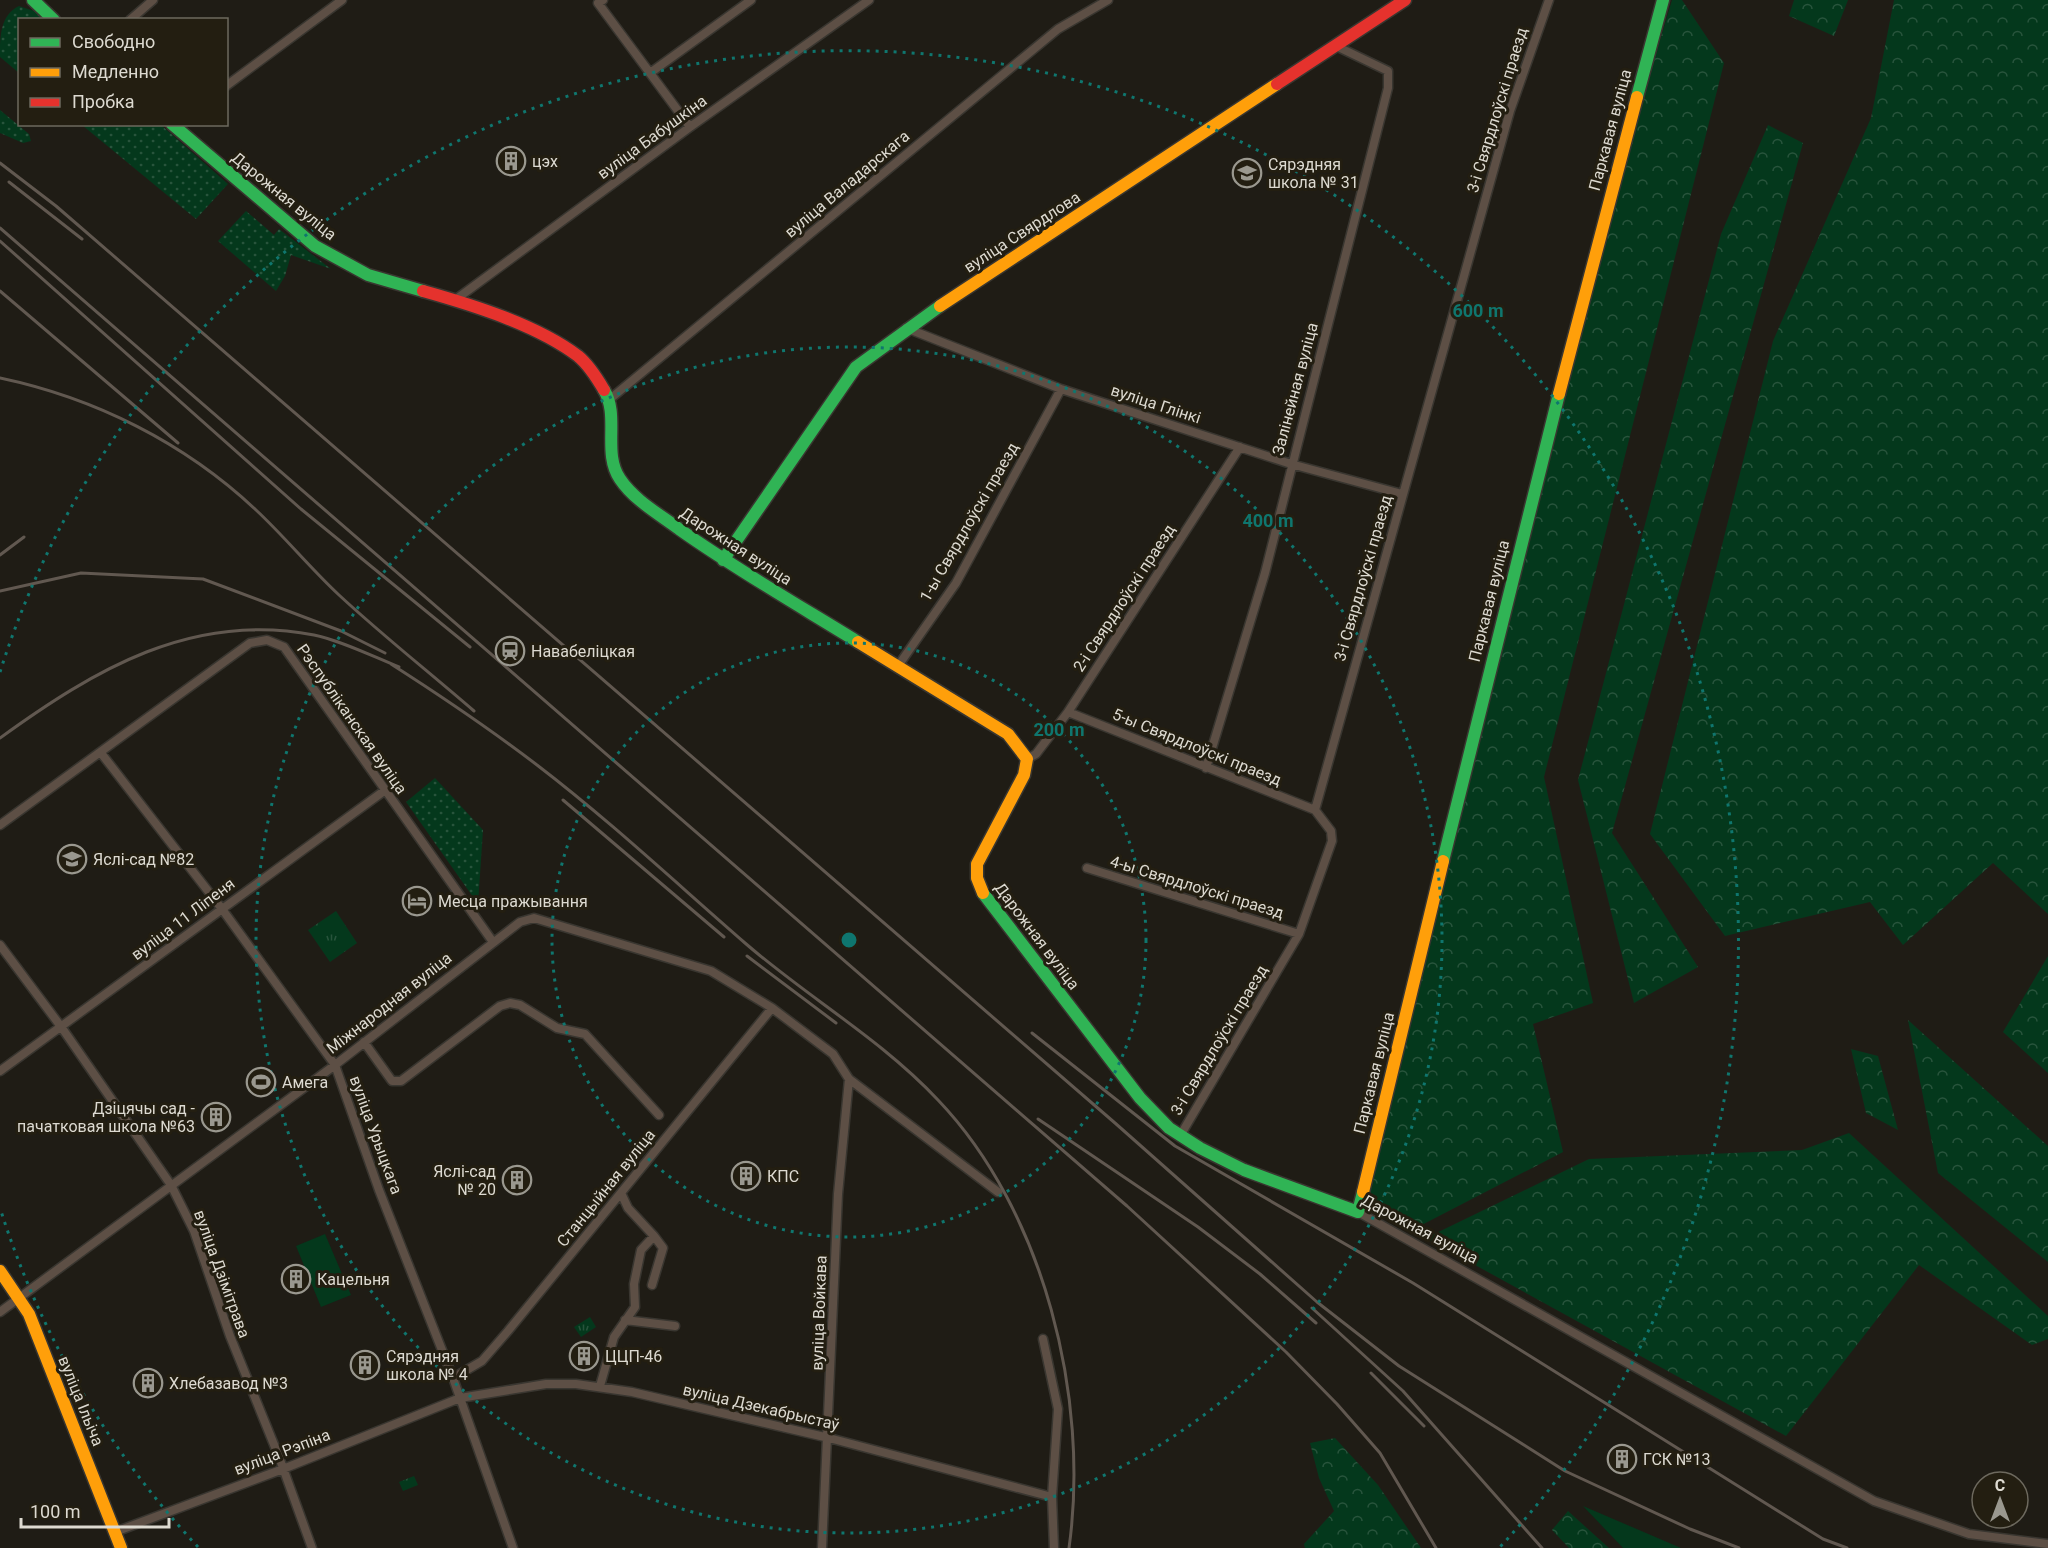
<svg xmlns="http://www.w3.org/2000/svg" width="2048" height="1548" viewBox="0 0 2048 1548" font-family="Roboto,sans-serif">
<style>
.grass{fill:url(#grass-dots)}
.forest{fill:url(#forest-crowns)}
.park{fill:url(#park-tufts)}
.garden{fill:#04381c}
.lines{fill:none;stroke-linecap:round;stroke-linejoin:round}
.street-casing{stroke:#393630;stroke-width:11}
.fast-casing{stroke:#393630;stroke-width:15}
.slow-casing{stroke:#393630;stroke-width:15}
.jam-casing{stroke:#393630;stroke-width:15}
.street{stroke:#5d4f45;stroke-width:8}
.fast{stroke:#30b455;stroke-width:12}
.slow{stroke:#ff9f0a;stroke-width:12}
.jam{stroke:#e5322d;stroke-width:12}
.rail{stroke:#615850;stroke-width:3}
.ring{fill:none;stroke:#0f766e;stroke-width:3;stroke-dasharray:3 6}
.labels{text-anchor:middle;dominant-baseline:central;stroke-width:6;stroke-linejoin:round;paint-order:stroke}
.street-label{font-size:16px;fill:#dddad1;stroke:#231e11}
.poi-label{font-size:16px;fill:#dddad1;stroke:#231e11;text-anchor:start}
.centre{fill:#0f766e;stroke:#231e11;stroke-width:3}
.ring-label{font-size:18px;text-anchor:middle;font-weight:bold;fill:#0f766e;stroke:#231e11;stroke-width:6;stroke-linejoin:round;paint-order:stroke}
</style>
<defs>
<pattern id="grass-dots" width="8" height="8" patternUnits="userSpaceOnUse" patternTransform="scale(1.5)"><rect width="8" height="8" fill="#04381c"/><path d="M2 2h.1M6 6h.1" fill="none" stroke="#28543c" stroke-width="1.8" stroke-linecap="round"/></pattern>
<pattern id="forest-crowns" width="20" height="18" patternUnits="userSpaceOnUse" patternTransform="scale(1.5)"><rect width="20" height="18" fill="#04381c"/><path d="M2 6a3 3 0 1 1 6 0M12 15a3 3 0 1 1 6 0" fill="none" stroke="#28543c"/></pattern>
<pattern id="park-tufts" width="24" height="20" patternUnits="userSpaceOnUse" patternTransform="scale(1.5)"><rect width="24" height="20" fill="#04381c"/><path d="M3 7l-1-3M5 7V3M7 7l1-3M15 17l-1-3M17 17v-4M19 17l1-3" fill="none" stroke="#28543c"/></pattern>
</defs>
<rect width="100%" height="100%" fill="#1f1c15"/>
<path class="grass" d="M19 6 34 11 44 19 20 20 19 73 0 57C0 37 0 15 19 6Z
M0 110 29 134 31 141 23 143 0 133Z
M82 125H161L228 184 196 219Z
M246 211 274 235 279 229 331 269 291 255 285 276 276 291 218 241Z
M435 778 483 830 478 904 406 802Z"/>
<path class="forest" d="M1672 0H1682L1724 63 1544 777 1593 1003 1533 1024 1563 1152 1412 1230 1365 1209C1462 805 1552 398 1672 0Z
M1794 0H1848L1834 36 1789 16Z
M1894 0H2048V914L1993 863 1903 945 1870 902 1725 936 1650 834 1773 341 1871 118Z
M1768 125 1803 143 1612 833 1698 967 1634 1003 1578 780 1721 234Z
M2048 956V1073L2003 1032Z
M1908 1020 2048 1146V1262L1938 1173Z
M1851 1049 1878 1056 1898 1130 1866 1113Z
M1849 1133 2048 1316V1339L2032 1345 1919 1265 1786 1436 1426 1238 1589 1159 1802 1150Z
M1335 1438 1378 1485 1421 1548H1305L1304 1544 1334 1511 1319 1478 1310 1443Z
M1568 1511 1609 1548H1569L1552 1530Z"/>
<path class="park" d="M336 911 357 943 330 962 308 930Z
M590 1317 596 1327 581 1337 574 1327Z
M414 1476 418 1485 403 1491 399 1482Z"/>
<path class="garden" d="M325 1234 351 1295 321 1307 296 1246Z
M1583 1506 1681 1548H1623Z"/>
<g class="lines">
<g class="street-casing">
<path id="street" d="M603 0 598 3 690 127
M130 20 153 0
M650 73 751 0
M226 86 342 0
M455 300 690 127 869 0
M906 328 1061 389 1291 464 1402 494
M610 399 1058 29 1108 0
M898 666 956 583 1061 389
M1068 712 1315 810
M101 753 222 909 335 1065 379 1190 453 1378 513 1548
M1027 759 1036 754 1068 712 1240 447
M1206 768 1265 573 1388 88V71L1336 46
M0 825 250 643 267 640 284 647 493 942
M1087 868 1299 934
M0 945 62 1028 171 1185 194 1231 230 1336 279 1457 312 1548
M364 1042 392 1081H401L500 1006 510 1003 520 1005 557 1028 585 1034 659 1115
M0 1071 384 791
M1180 1136 1299 934 1332 841 1331 831 1315 810 1510 111 1549 0
M1358 1212 1874 1501 1969 1534 2048 1544
M652 1285 663 1248 654 1236
M0 1312 335 1065 520 922 534 918 711 971 772 1008 833 1054 849 1079 998 1192
M625 1320 675 1326
M1043 1339 1058 1409 1052 1497 1054 1548
M453 1378 482 1361 508 1331 772 1008
M600 1386 614 1337 635 1307 634 1284 641 1250 654 1236 628 1208 621 1193
M115 1532 283 1469 460 1398 546 1384H576L632 1392 829 1438 1052 1497
M822 1548 838 1194 849 1079"/>
</g>
<g class="fast-casing">
<path id="fast" d="M33 0 54 20
M1637 97 1663 0
M172 124 315 246 368 275 423 291
M604 390C620 416 602 453 620 479 634 500 659 514 679 529 737 570 798 605 858 642
M723 560 856 367 940 306
M1443 861 1559 394
M983 893 1140 1098 1169 1128 1200 1148 1244 1170 1358 1212 1363 1192"/>
</g>
<g class="slow-casing">
<path id="slow" d="M940 306 1277 84
M1559 394 1637 97
M858 642 1008 734 1027 759 1024 775 977 864V878L983 893
M1363 1192 1443 861
M0 1271 29 1314 121 1548"/>
</g>
<g class="jam-casing">
<path id="jam" d="M1277 84 1405 0
M423 291C473 305 537 325 578 356 589 365 597 378 604 390"/>
</g>
<use href="#street" class="street"/>
<use href="#fast" class="fast"/>
<use href="#slow" class="slow"/>
<use href="#jam" class="jam"/>
<path class="rail" d="M0 163 56 206 1115 1123 1317 1302 1399 1366 1565 1471 1690 1529 1739 1548
M9 182 82 239
M0 228 1127 1206 1286 1352 1337 1404 1380 1453 1436 1548
M0 241 301 509 470 647
M0 291 178 443
M0 378C95 398 185 443 256 510 285 537 310 568 339 595 382 635 429 672 474 711
M0 555 24 537
M0 591 81 573 203 579 341 631 385 653
M391 664C441 696 490 729 537 765 609 820 676 883 745 943 807 997 881 1039 938 1100 1044 1211 1090 1398 1069 1548
M0 738C94 670 192 611 314 635 342 641 372 656 399 667
M563 800 724 937
M747 956 836 1023
M1032 1033 1175 1146 1413 1283 1823 1539 1847 1548
M1038 1119 1198 1227 1260 1274 1316 1323
M1312 1308 1403 1391 1542 1548
M1371 1373 1424 1426"/>
</g>
<g class="ring">
<circle cx="849" cy="940" r="297"/>
<circle cx="849" cy="940" r="593"/>
<path d="M198 1547A890 890 0 0 1 0 1208M0 672A890 890 0 1 1 1500 1547"/>
</g>
<defs>
<g id="building-ring" transform="scale(1.5)"><circle r="9.5" fill="#231e11" stroke="#9a988f" stroke-width="1.5"/><path d="M-4-6H4V6H1V3H-1V6H-4ZM-2.5-4.3h1.7v1.8h-1.7ZM.8-4.3h1.7v1.8H.8ZM-2.5-1h1.7V.8h-1.7ZM.8-1h1.7V.8H.8Z" fill="#9a988f"/></g>
<g id="school-ring" transform="scale(1.5)"><circle r="9.5" fill="#231e11" stroke="#9a988f" stroke-width="1.5"/><path d="M0-5L7-2L0 1L-7-2ZM-4 1L0 2.5L4 1V4Q0 6-4 4Z" fill="#9a988f"/></g>
<g id="station-ring" transform="scale(1.5)"><circle r="9.5" fill="#231e11" stroke="#9a988f" stroke-width="1.5"/><path d="M-3-6H3Q5-6 5-4V2Q5 4 3 4L4.5 6H3L1.5 4h-3L-3 6H-4.5L-3 4Q-5 4-5 2V-4Q-5-6-3-6ZM-3.5-4v3h7v-3ZM-3.5 1v1.5H-2V1ZM2 1v1.5H3.5V1Z" fill="#9a988f"/></g>
<g id="hotel-ring" transform="scale(1.5)"><circle r="9.5" fill="#231e11" stroke="#9a988f" stroke-width="1.5"/><path d="M-6-4.5h1.5V1H6V5H4.5V3h-9V5H-6ZM-4 0a1.8 1.8 0 1 1 3.6 0ZM.5 0V-2.5h3Q6-2.5 6 0Z" fill="#9a988f"/></g>
<g id="stadium-ring" transform="scale(1.5)"><circle r="9.5" fill="#231e11" stroke="#9a988f" stroke-width="1.5"/><path d="M0-5a6.5 5 0 1 0 0 10a6.5 5 0 1 0 0-10ZM-3.5-1.8h7v3.6h-7Z" fill="#9a988f"/></g>
</defs>
<g fill-rule="evenodd">
<use href="#building-ring" x="511" y="161"/>
<use href="#school-ring" x="1247" y="173"/>
<use href="#station-ring" x="510" y="651"/>
<use href="#school-ring" x="72" y="859"/>
<use href="#hotel-ring" x="417" y="901"/>
<use href="#stadium-ring" x="261" y="1082"/>
<use href="#building-ring" x="216" y="1117"/>
<use href="#building-ring" x="746" y="1176"/>
<use href="#building-ring" x="517" y="1180"/>
<use href="#building-ring" x="296" y="1279"/>
<use href="#building-ring" x="584" y="1356"/>
<use href="#building-ring" x="365" y="1365"/>
<use href="#building-ring" x="148" y="1383"/>
<use href="#building-ring" x="1622" y="1459"/>
</g>
<g class="labels">
<g class="street-label">
<text transform="translate(1497 110) rotate(-73)">3-і Свярдлоўскі праезд</text>
<text transform="translate(1610 130) rotate(-75)">Паркавая вуліца</text>
<text transform="translate(652 137) rotate(-36)">вуліца Бабушкіна</text>
<text transform="translate(847 184) rotate(-40)">вуліца Валадарскага</text>
<text transform="translate(284 196) rotate(39)">Дарожная вуліца</text>
<text transform="translate(1022 232) rotate(-33)">вуліца Свярдлова</text>
<text transform="translate(1295 389) rotate(-75)">Залінейная вуліца</text>
<text transform="translate(1156 404) rotate(18)">вуліца Глінкі</text>
<text transform="translate(969 522) rotate(-60)">1-ы Свярдлоўскі праезд</text>
<text transform="translate(736 546) rotate(33)">Дарожная вуліца</text>
<text transform="translate(1363 578) rotate(-74)">3-і Свярдлоўскі праезд</text>
<text transform="translate(1124 598) rotate(-57)">2-і Свярдлоўскі праезд</text>
<text transform="translate(1489 601) rotate(-76)">Паркавая вуліца</text>
<text transform="translate(352 719) rotate(55)">Рэспубліканская вуліца</text>
<text transform="translate(1197 747) rotate(22)">5-ы Свярдлоўскі праезд</text>
<text transform="translate(1197 887) rotate(17)">4-ы Свярдлоўскі праезд</text>
<text transform="translate(183 919) rotate(-37)">вуліца 11 Ліпеня</text>
<text transform="translate(1037 936) rotate(53)">Дарожная вуліца</text>
<text transform="translate(389 1003) rotate(-38)">Міжнародная вуліца</text>
<text transform="translate(1219 1040) rotate(-59)">3-і Свярдлоўскі праезд</text>
<text transform="translate(1374 1073) rotate(-76)">Паркавая вуліца</text>
<text transform="translate(376 1135) rotate(70)">вуліца Урыцкага</text>
<text transform="translate(606 1188) rotate(-51)">Станцыйная вуліца</text>
<text transform="translate(1420 1229) rotate(28)">Дарожная вуліца</text>
<text transform="translate(222 1274) rotate(70)">вуліца Дзімітрава</text>
<text transform="translate(819 1313) rotate(-88)">вуліца Войкава</text>
<text transform="translate(81 1401) rotate(68)">вуліца Ільіча</text>
<text transform="translate(761 1407) rotate(13)">вуліца Дзекабрыстаў</text>
<text transform="translate(282 1452) rotate(-21)">вуліца Рэпіна</text>
</g>
<g class="poi-label">
<text x="532" y="161">цэх</text>
<text x="1268" y="164">Сярэдняя<tspan x="1268" dy="18">школа № 31</tspan></text>
<text x="531" y="651">Навабеліцкая</text>
<text x="93" y="859">Яслі-сад №82</text>
<text x="438" y="901">Месца пражывання</text>
<text x="282" y="1082">Амега</text>
<text x="195" y="1108" text-anchor="end">Дзіцячы сад -<tspan x="195" dy="18">пачатковая школа №63</tspan></text>
<text x="496" y="1171" text-anchor="end">Яслі-сад<tspan x="496" dy="18">№ 20</tspan></text>
<text x="767" y="1176">КПС</text>
<text x="317" y="1279">Кацельня</text>
<text x="386" y="1356">Сярэдняя<tspan x="386" dy="18">школа № 4</tspan></text>
<text x="605" y="1356">ЦЦП-46</text>
<text x="169" y="1383">Хлебазавод №3</text>
<text x="1643" y="1459">ГСК №13</text>
</g>
</g>
<circle cx="849" cy="940" r="9" class="centre"/>
<g class="ring-label">
<text x="1478" y="317">600 m</text>
<text x="1268" y="527">400 m</text>
<text x="1059" y="736">200 m</text>
</g>
<rect x="18" y="18" width="210" height="108" fill="#231e11" stroke="#6d695e" stroke-width="1.5"/>
<rect x="30" y="38" width="30" height="9" fill="#30b455" stroke="#6d695e" stroke-width="1.5"/>
<text x="72" y="48" font-size="18" fill="#dddad1">Свободно</text>
<rect x="30" y="68" width="30" height="9" fill="#ff9f0a" stroke="#6d695e" stroke-width="1.5"/>
<text x="72" y="78" font-size="18" fill="#dddad1">Медленно</text>
<rect x="30" y="98" width="30" height="9" fill="#e5322d" stroke="#6d695e" stroke-width="1.5"/>
<text x="72" y="108" font-size="18" fill="#dddad1">Пробка</text>
<g transform="translate(2000 1500)"><circle r="28" fill="#231e11" stroke="#6d695e" stroke-width="1.5"/>
<path d="M0-4.5L10 22L0 15L-10 22Z" fill="#9a988f"/>
<text y="-9" font-size="16" font-weight="bold" text-anchor="middle" fill="#dddad1">С</text>
</g>
<path d="M21 1518v9h148v-9" fill="none" stroke="#dddad1" stroke-width="3"/>
<text x="30" y="1518" font-size="18" fill="#dddad1" stroke="#231e11" stroke-width="4.5" paint-order="stroke">100 m</text>
</svg>
